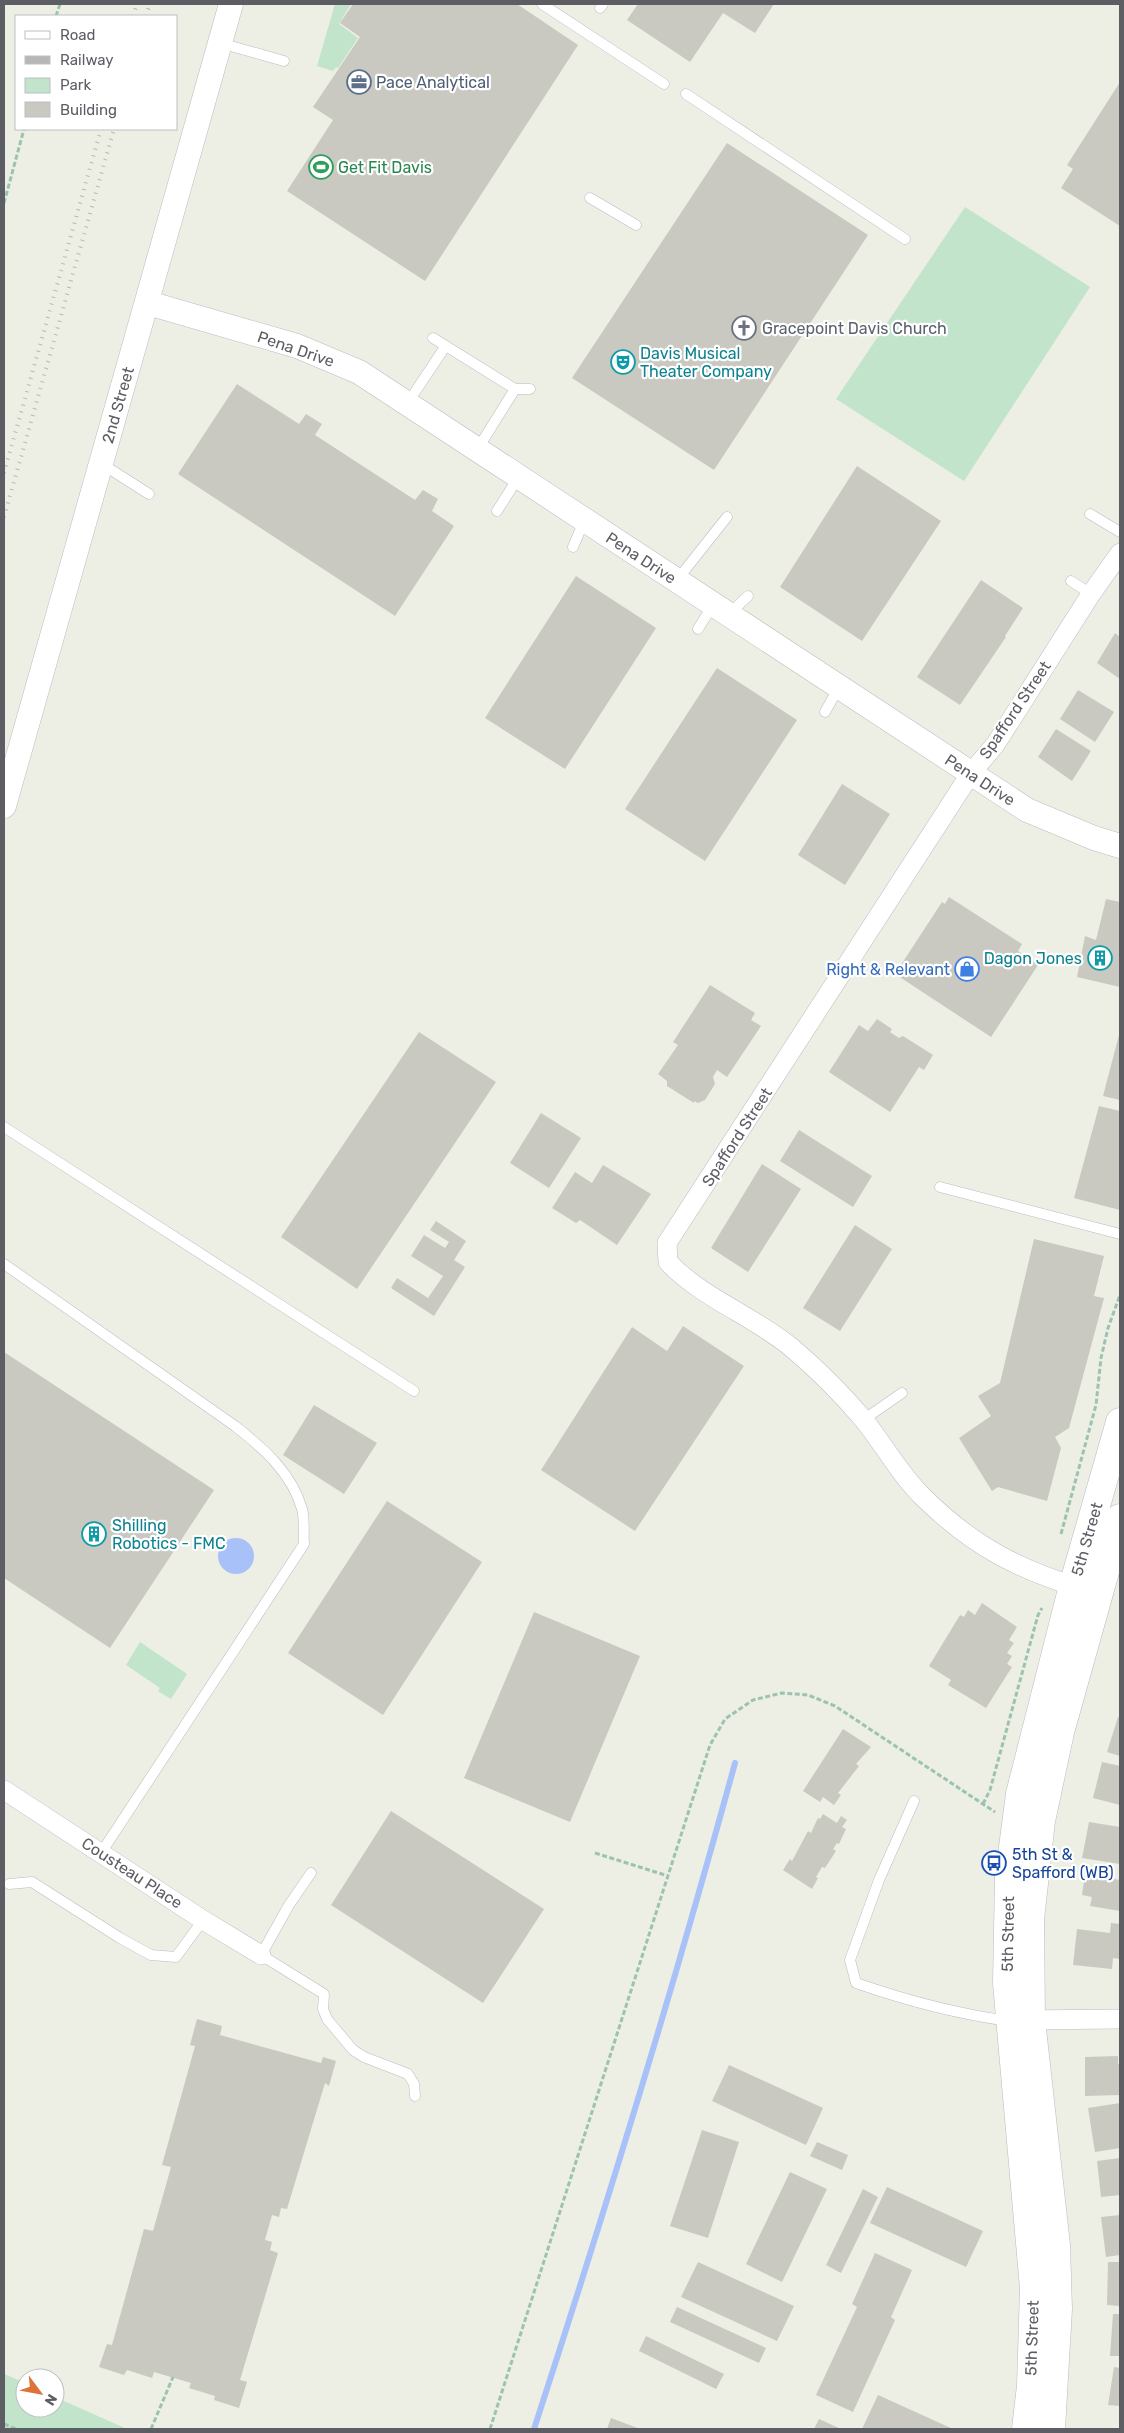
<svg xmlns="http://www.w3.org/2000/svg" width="1124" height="2433" viewBox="0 0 1124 2433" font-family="Rubik,sans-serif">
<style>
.green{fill:#c2e4cb}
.water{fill:#a9c1f9}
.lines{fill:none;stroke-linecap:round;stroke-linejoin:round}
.stream{stroke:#a9c1f9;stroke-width:6}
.building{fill:#c9c9c1}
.service-casing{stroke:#bcbcc2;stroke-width:11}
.minor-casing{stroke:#bcbcc2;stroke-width:20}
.tertiary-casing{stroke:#bcbcc2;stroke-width:25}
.secondary-casing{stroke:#babbc1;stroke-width:29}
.path{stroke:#9cc3b2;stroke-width:3;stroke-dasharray:5 2.5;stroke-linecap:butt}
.service{stroke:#fff;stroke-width:10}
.minor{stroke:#fff;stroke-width:19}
.tertiary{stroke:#fff;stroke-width:24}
.secondary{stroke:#fff;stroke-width:28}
.rail{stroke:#b7b7b8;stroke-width:4;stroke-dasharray:1 6;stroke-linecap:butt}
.labels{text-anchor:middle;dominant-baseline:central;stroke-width:4.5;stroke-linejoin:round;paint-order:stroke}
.service-label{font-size:16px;fill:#4e5e75;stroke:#fff;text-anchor:start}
.leisure-label{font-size:16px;fill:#27864d;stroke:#fff;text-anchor:start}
.worship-label{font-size:16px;fill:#5b616d;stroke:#fff;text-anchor:start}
.street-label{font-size:16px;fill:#5c5e64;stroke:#fff}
.culture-label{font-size:16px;fill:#0d838f;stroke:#fff;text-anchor:start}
.shop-label{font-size:16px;fill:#366cbe;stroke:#fff;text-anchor:end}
.transit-label{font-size:16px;fill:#164399;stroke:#fff;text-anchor:start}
</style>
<rect width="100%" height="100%" fill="#edeee4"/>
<path class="green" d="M335 4H351L339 24 358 38 338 68 336 67 333 71 317 66Z
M965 207 1090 287 964 481 836 399Z
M140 1642 187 1674 171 1699 158 1691 160 1688 126 1665Z
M4 2374 25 2383V2408H55V2397L127 2429H4Z"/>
<path class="water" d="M218 1556a18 18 0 1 1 36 0a18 18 0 1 1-36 0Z"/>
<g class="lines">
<path class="stream" d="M534 2429C606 2208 674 1987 735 1763"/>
</g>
<path class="building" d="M353 4H517L578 45 425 281 287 191 333 120 313 107 360 37 340 23Z
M638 4H774L755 33 723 13 690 62 627 20Z
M1120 82V226L1061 188 1073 169 1067 165Z
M727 143 868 235 714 470 572 378Z
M237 384 299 424 306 414 322 424 315 435 415 500 423 490 438 499 432 511 454 526 395 616 178 474Z
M857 466 941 521 862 641 780 587Z
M576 576 656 628 565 769 485 718Z
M981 580 1023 608 1005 636 1006 637 960 705 917 677Z
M1115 633 1120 637V679L1097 663Z
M717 668 797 720 705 861 625 809Z
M1078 690 1114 712 1095 742 1060 719Z
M1056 729 1091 751 1072 781 1038 757Z
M842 784 890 814 845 885 798 855Z
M949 897 1022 944 1018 951 1038 965 991 1037 895 974 942 902 945 904Z
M1106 899 1120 902V987L1077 977 1085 936 1096 940Z
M710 985 755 1013 751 1020 761 1026 727 1077 717 1070 713 1077 715 1084 705 1100 698 1103 694 1101V1103L667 1086V1081L658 1074 678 1045 673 1042Z
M877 1019 892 1029 890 1032 899 1038 903 1036 933 1055 924 1070 919 1067 890 1112 829 1072 859 1025 868 1031Z
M1120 1031V1100L1103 1096Z
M419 1032 496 1082 357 1289 281 1237Z
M1099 1106 1120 1111V1210L1074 1198Z
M541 1113 581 1138 549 1188 510 1163Z
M799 1130 872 1176 853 1207 780 1161Z
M762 1164 801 1189 748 1272 711 1248Z
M603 1165 651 1194 617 1245 580 1220 576 1223 552 1208 575 1172 592 1183Z
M436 1221 466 1241 454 1260 465 1267 434 1316 391 1288 397 1278 428 1298 443 1276 411 1256 424 1235 445 1248 449 1242 430 1230Z
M855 1225 892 1249 840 1331 803 1308Z
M1034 1239 1104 1256 1094 1296 1104 1298 1069 1428 1055 1437 1061 1448 1047 1501 998 1487 992 1491 959 1438 991 1416 978 1396 1000 1383Z
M683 1326 744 1366 635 1531 541 1470 632 1327 667 1351Z
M4 1352 214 1490 110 1648 4 1578Z
M314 1405 377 1443 344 1494 283 1455Z
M387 1501 482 1562 383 1715 288 1653Z
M982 1603 1017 1627 1009 1640 1014 1643 1007 1653 1012 1656 1007 1664 1012 1667 986 1708 948 1685 951 1680 929 1666 960 1615 964 1617 968 1610 975 1615Z
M534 1612 640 1656 570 1822 464 1778Z
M1118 1717 1120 1718V1756L1107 1752Z
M843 1729 871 1747 856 1764 859 1766 838 1793 841 1795 834 1805 823 1797 820 1802 803 1791Z
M1102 1762 1120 1766V1805L1093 1798Z
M391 1811 544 1909 483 2003 331 1905Z
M823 1814 837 1823 841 1816 847 1820 842 1827 846 1829 839 1844 837 1843 833 1849 836 1851 825 1868 822 1867 816 1877 818 1878 812 1889 783 1870 790 1859 792 1861 808 1831 811 1833 818 1818 820 1819Z
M1089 1822 1120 1827V1864L1082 1858Z
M1085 1874 1120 1880V1911L1090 1906 1092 1897 1082 1895Z
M1111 1923 1120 1924V1959L1113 1958 1112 1969 1073 1965 1077 1929 1110 1933Z
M197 2019 222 2026 220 2035 321 2063 323 2057 336 2061 329 2086 325 2083 287 2209 281 2208 279 2217 272 2215 265 2240 272 2242 270 2250 278 2253 240 2380 247 2382 239 2408 214 2400 215 2396 189 2388 191 2383 154 2372 152 2378 127 2370 124 2375 99 2367 107 2344 112 2345 144 2229 153 2231 171 2167 162 2165 195 2046 190 2045Z
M1118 2056V2064H1120V2095L1085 2096V2057Z
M729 2065 823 2108 806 2145 712 2101Z
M1120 2103V2148L1095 2152 1088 2108Z
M702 2130 739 2142 708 2238 670 2226Z
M817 2142 848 2155 842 2170 810 2156Z
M1120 2158V2195L1101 2197 1097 2161Z
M790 2172 827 2189 782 2282 746 2264Z
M887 2187 983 2231 966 2267 870 2223Z
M863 2189 878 2197 841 2273 826 2265Z
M1120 2215V2255L1106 2257 1101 2217Z
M875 2253 912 2270 891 2317 895 2320 853 2412 816 2395 857 2307 852 2304Z
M698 2262 794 2306 777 2341 681 2297Z
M1108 2262H1120V2306L1107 2305Z
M677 2307 766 2348 759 2363 670 2322Z
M1113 2314H1120V2356H1110Z
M646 2336 724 2374 716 2389 639 2351Z
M1114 2367 1120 2368V2406L1108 2405Z
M878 2395 953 2429H862Z
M611 2418 640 2429H607Z
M819 2419 841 2429H814Z"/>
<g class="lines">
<g class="service-casing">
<path id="service" d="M542 4 664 84
M600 8 603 4
M220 43 284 61
M686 94 905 239
M590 198 636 225
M433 338 515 389H530
M407 404 445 347
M477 450 515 389
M102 464 149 494
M497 511 518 478
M1090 514 1120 532
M573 547 584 521
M677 580 727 517
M1071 581 1091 594
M729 614 748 596
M698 629 713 605
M825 712 839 687
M4 1127 414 1391
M940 1187 1120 1234
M4 1264 235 1426C263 1448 292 1473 302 1509 305 1519 303 1533 304 1544L101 1853
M863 1420 902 1393
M914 1801 879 1880 850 1960 856 1983C905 2000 957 2014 1009 2021
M311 1873 289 1905 261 1955 324 1994 323 2009 327 2019 353 2050 364 2057 408 2074 414 2084 415 2096
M9 1884 32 1882 120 1938 151 1955 176 1957 203 1920"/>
</g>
<g class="minor-casing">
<path id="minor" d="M1083 1589C1017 1569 973 1546 924 1498 901 1476 884 1445 864 1420 842 1394 818 1370 792 1348 754 1316 703 1299 668 1262L667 1243 971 773 995 745 1091 594 1120 553
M4 1790 203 1920 261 1955
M1019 2020 1120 2019"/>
</g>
<g class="tertiary-casing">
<path id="tertiary" d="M148 303 297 346 359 372 1027 810 1094 838 1120 846
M4 806 231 4"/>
</g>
<g class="secondary-casing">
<path id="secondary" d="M1026 2429 1031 2386 1034 2288 1007 1983 1009 1878 1020 1794 1073 1586 1120 1422
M1051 2429 1058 2309 1056 2245 1031 2020 1030 1919 1041 1821 1060 1732 1120 1518"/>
</g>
<path class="path" d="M56 16 60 4
M4 203 24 129
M1061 1534 1096 1405 1101 1358 1108 1328 1120 1295
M983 1804 990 1790 1038 1615 1042 1608
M595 1853 668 1876
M4 2424 16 2429
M151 2429 173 2377
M490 2429 710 1745 725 1719 753 1700 782 1693 808 1695 835 1706 995 1812"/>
<use href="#service" class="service"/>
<use href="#minor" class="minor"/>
<use href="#tertiary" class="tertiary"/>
<use href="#secondary" class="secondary"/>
<path class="rail" d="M133 16 137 4
M146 16 150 4
M4 473 101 129
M4 517 114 129"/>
</g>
<defs>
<g id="office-ring" transform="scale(1.25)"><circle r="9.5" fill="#fff" stroke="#5c6f8a" stroke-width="1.5"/><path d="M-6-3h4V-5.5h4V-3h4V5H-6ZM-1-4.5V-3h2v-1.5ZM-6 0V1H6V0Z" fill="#5c6f8a"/></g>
<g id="stadium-ring" transform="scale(1.25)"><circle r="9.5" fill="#fff" stroke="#2e9e5b" stroke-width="1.5"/><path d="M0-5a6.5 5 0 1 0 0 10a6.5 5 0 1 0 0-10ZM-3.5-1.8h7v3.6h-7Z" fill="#2e9e5b"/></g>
<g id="church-ring" transform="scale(1.25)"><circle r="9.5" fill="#fff" stroke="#6b7280" stroke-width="1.5"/><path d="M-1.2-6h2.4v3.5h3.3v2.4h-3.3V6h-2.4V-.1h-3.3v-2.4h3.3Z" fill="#6b7280"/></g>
<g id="theatre-ring" transform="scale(1.25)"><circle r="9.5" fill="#fff" stroke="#0f9aa8" stroke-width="1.5"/><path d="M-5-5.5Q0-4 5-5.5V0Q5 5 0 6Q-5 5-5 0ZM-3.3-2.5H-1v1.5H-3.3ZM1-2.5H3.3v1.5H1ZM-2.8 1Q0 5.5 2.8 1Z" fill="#0f9aa8"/></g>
<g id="building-ring" transform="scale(1.25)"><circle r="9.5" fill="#fff" stroke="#0f9aa8" stroke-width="1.5"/><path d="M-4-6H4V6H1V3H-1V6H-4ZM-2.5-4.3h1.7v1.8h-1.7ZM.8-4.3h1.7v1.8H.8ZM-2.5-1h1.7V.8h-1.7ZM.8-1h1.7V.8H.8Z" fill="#0f9aa8"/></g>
<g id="shop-ring" transform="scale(1.25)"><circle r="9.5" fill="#fff" stroke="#3f7fe0" stroke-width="1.5"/><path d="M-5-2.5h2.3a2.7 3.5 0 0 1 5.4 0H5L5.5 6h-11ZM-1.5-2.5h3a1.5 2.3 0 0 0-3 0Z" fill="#3f7fe0"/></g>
<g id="bus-ring" transform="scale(1.25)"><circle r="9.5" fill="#fff" stroke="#1a4fb4" stroke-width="1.5"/><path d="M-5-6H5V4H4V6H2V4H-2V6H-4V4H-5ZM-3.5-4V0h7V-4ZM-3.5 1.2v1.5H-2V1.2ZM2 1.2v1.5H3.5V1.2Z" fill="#1a4fb4"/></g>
</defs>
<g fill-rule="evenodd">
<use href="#office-ring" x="359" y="82"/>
<use href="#stadium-ring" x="321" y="167"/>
<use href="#church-ring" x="744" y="328"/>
<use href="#theatre-ring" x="623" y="362"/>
<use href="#building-ring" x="1100" y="958"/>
<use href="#shop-ring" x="967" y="969"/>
<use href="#building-ring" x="94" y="1534"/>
<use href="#bus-ring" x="994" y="1863"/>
</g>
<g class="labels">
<g class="service-label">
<text x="376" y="82">Pace Analytical</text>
</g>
<g class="leisure-label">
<text x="338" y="167">Get Fit Davis</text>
</g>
<g class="worship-label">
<text x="762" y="328">Gracepoint Davis Church</text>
</g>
<g class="street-label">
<text transform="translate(296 349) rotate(19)">Pena Drive</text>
<text transform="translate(118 405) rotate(-74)">2nd Street</text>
<text transform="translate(641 558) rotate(33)">Pena Drive</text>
<text transform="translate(1015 710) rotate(-56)">Spafford Street</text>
<text transform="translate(980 780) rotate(33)">Pena Drive</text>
<text transform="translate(737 1137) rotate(-57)">Spafford Street</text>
<text transform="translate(1087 1539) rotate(-74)">5th Street</text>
<text transform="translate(132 1873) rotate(33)">Cousteau Place</text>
<text transform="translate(1008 1934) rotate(-89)">5th Street</text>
<text transform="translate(1032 2338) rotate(-88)">5th Street</text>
</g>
<g class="culture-label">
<text x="640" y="353">Davis Musical<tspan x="640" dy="18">Theater Company</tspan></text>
<text x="1082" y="958" text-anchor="end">Dagon Jones</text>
<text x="112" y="1525">Shilling<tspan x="112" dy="18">Robotics - FMC</tspan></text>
</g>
<g class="shop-label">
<text x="950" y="969">Right &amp; Relevant</text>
</g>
<g class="transit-label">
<text x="1012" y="1854">5th St &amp;<tspan x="1012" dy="18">Spafford (WB)</tspan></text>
</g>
</g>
<rect width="1124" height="2433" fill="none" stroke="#5c5e64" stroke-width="10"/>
<rect x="15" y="15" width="162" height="115" fill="#ffffff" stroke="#bebfc1"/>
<rect x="25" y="31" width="25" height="8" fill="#ffffff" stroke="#bebfc1"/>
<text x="60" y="40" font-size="15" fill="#5c5e64">Road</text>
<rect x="25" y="56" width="25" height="8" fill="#b7b7b8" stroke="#bebfc1"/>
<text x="60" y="65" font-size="15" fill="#5c5e64">Railway</text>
<rect x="25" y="78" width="25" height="15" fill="#c2e4cb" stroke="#bebfc1"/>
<text x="60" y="90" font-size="15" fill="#5c5e64">Park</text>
<rect x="25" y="102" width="25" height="15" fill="#c9c9c1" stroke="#bebfc1"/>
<text x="60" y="115" font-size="15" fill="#5c5e64">Building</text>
<g transform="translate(40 2393) rotate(122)"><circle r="24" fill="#ffffff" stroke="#bebfc1"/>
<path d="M0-4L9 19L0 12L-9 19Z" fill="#dd723b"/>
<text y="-8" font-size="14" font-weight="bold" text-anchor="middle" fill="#5c5e64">N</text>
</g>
</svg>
